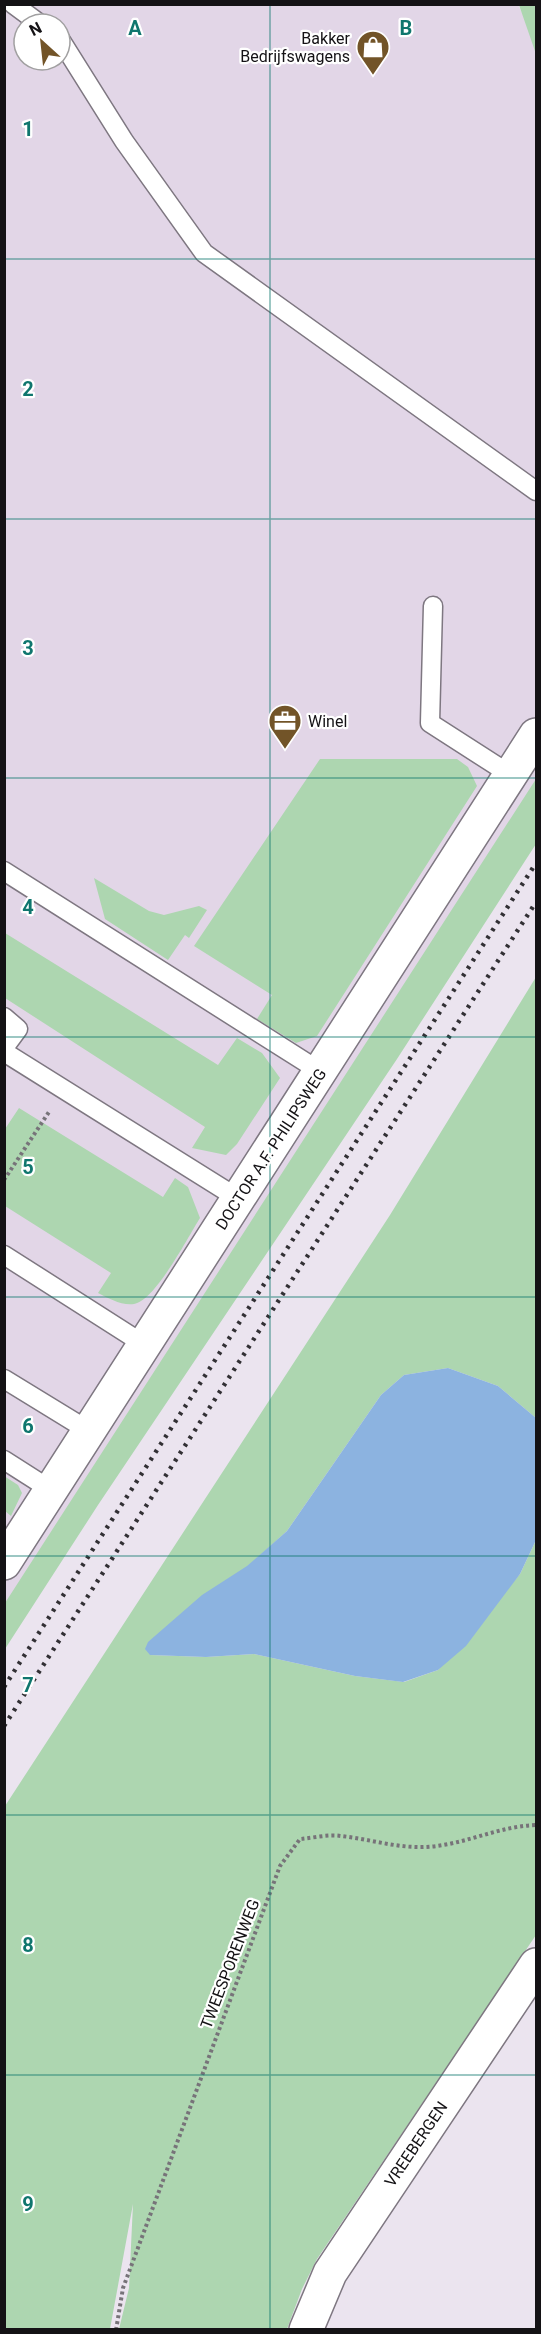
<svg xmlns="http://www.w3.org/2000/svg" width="541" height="2334" viewBox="0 0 541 2334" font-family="Roboto,sans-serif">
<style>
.built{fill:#e2d6e7;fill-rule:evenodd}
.green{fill:#add6b0}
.water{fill:#8cb3e0}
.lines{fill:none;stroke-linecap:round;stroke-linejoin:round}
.service-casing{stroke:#7e7781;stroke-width:21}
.minor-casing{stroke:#7e7781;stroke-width:36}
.path{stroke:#777379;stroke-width:4;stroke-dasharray:3 3;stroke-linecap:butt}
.service{stroke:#fff;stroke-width:18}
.minor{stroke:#fff;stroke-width:33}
.rail{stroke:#323034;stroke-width:4.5;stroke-dasharray:3 6;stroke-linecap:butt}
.grid{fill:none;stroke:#0f766e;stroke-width:1.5;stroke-opacity:0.55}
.labels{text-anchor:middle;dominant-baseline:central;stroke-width:4.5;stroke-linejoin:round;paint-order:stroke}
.poi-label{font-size:16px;fill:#141215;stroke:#fff;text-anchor:end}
.street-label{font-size:16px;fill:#141215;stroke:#fff}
.grid-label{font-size:20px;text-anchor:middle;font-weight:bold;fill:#0f766e;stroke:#fff;stroke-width:4.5;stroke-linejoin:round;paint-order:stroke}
</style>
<rect width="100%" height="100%" fill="#ebe4ef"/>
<path class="built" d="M5 5H518L536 40V803L5 1623ZM24 24H60V60H24Z"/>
<path class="green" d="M519 5H536V54Z
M320 759H457L468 767 477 786 317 1036 296 1043 257 1019 272 995 194 946Z
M536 779V844L397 1059 98 1505 5 1649V1603Z
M94 878 149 911 164 915 199 906 207 910 189 938 185 935 168 960 105 919Z
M5 933 218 1065 237 1038 262 1053 280 1078 237 1144 226 1155 192 1148 205 1127 5 998Z
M536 977V1418L498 1386 448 1368 404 1375 381 1395 287 1531 150 1655 206 1657 254 1654 355 1676 404 1682 438 1670 520 1574 536 1540V1935L317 2259 302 2289 287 2329H119L129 2288 133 2204 110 2329 5 2330V1806L390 1215Z
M19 1108 163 1197 175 1178 188 1187 200 1218C188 1237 155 1301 134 1304 122 1306 108 1298 98 1293L111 1273 5 1206V1129Z
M4 1476 18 1485 22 1493 11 1516 5 1511Z"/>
<path class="water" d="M448 1368 498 1386 536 1418V1540L520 1574 466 1646 438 1670 403 1682 355 1676 254 1654 206 1657 150 1655 145 1649 148 1642 202 1595 247 1566 287 1531 381 1395 404 1375Z"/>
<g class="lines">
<g class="service-casing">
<path id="service" d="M13 4 40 24
M60 39 124 141 204 253 536 491
M433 606 430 723 511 775
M4 871 321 1072
M4 1017 18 1029 4 1048
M4 1052 239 1199
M4 1255 145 1345
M4 1379 89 1431
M4 1460 51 1490"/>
</g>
<g class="minor-casing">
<path id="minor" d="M4 1563 536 735
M306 2330 330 2273 536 1965"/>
</g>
<path class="path" d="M4 1180 49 1112
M116 2330 123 2288 280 1866 300 1839C313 1838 328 1834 341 1836 369 1839 396 1848 424 1847 462 1846 498 1826 536 1825"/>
<use href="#service" class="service"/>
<use href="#minor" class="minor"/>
<path class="rail" d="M4 1687 536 863
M4 1726 536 902"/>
</g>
<path class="grid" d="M270 4V2330M4 259H536M4 519H536M4 778H536M4 1037H536M4 1297H536M4 1556H536M4 1815H536M4 2075H536"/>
<defs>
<g id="shop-pin" transform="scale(1.725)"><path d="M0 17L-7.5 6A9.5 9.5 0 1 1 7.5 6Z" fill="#725428" stroke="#fff"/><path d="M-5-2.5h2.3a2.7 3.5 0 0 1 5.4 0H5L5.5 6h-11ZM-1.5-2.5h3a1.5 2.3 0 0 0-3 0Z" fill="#fff"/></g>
<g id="office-pin" transform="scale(1.725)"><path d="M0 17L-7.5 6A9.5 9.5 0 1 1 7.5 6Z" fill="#725428" stroke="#fff"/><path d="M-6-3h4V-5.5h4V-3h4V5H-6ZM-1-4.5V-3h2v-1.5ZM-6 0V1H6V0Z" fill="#fff"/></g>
</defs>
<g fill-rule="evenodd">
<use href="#shop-pin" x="373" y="47"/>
<use href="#office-pin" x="285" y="721"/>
</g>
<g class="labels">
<g class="poi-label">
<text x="350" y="38">Bakker<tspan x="350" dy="18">Bedrijfswagens</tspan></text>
<text x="308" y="721" text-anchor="start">Winel</text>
</g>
<g class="street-label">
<text transform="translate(271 1149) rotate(-57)">DOCTOR A.F. PHILIPSWEG</text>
<text transform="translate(230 1964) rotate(-69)">TWEESPORENWEG</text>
<text transform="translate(416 2144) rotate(-56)">VREEBERGEN</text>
</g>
</g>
<g class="grid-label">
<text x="135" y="35">A</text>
<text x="406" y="35">B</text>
<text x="28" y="136">1</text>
<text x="28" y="396">2</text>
<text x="28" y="655">3</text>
<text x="28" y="914">4</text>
<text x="28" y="1174">5</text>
<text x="28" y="1433">6</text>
<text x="28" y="1692">7</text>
<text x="28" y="1952">8</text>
<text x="28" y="2211">9</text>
</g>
<rect width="541" height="2334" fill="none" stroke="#141215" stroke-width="12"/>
<g transform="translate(42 42) rotate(333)"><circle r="28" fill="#ffffff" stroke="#a1a0a1" stroke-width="1.5"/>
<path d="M0-4.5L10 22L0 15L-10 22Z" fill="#725428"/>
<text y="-9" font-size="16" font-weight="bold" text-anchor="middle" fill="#141215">N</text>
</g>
</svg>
